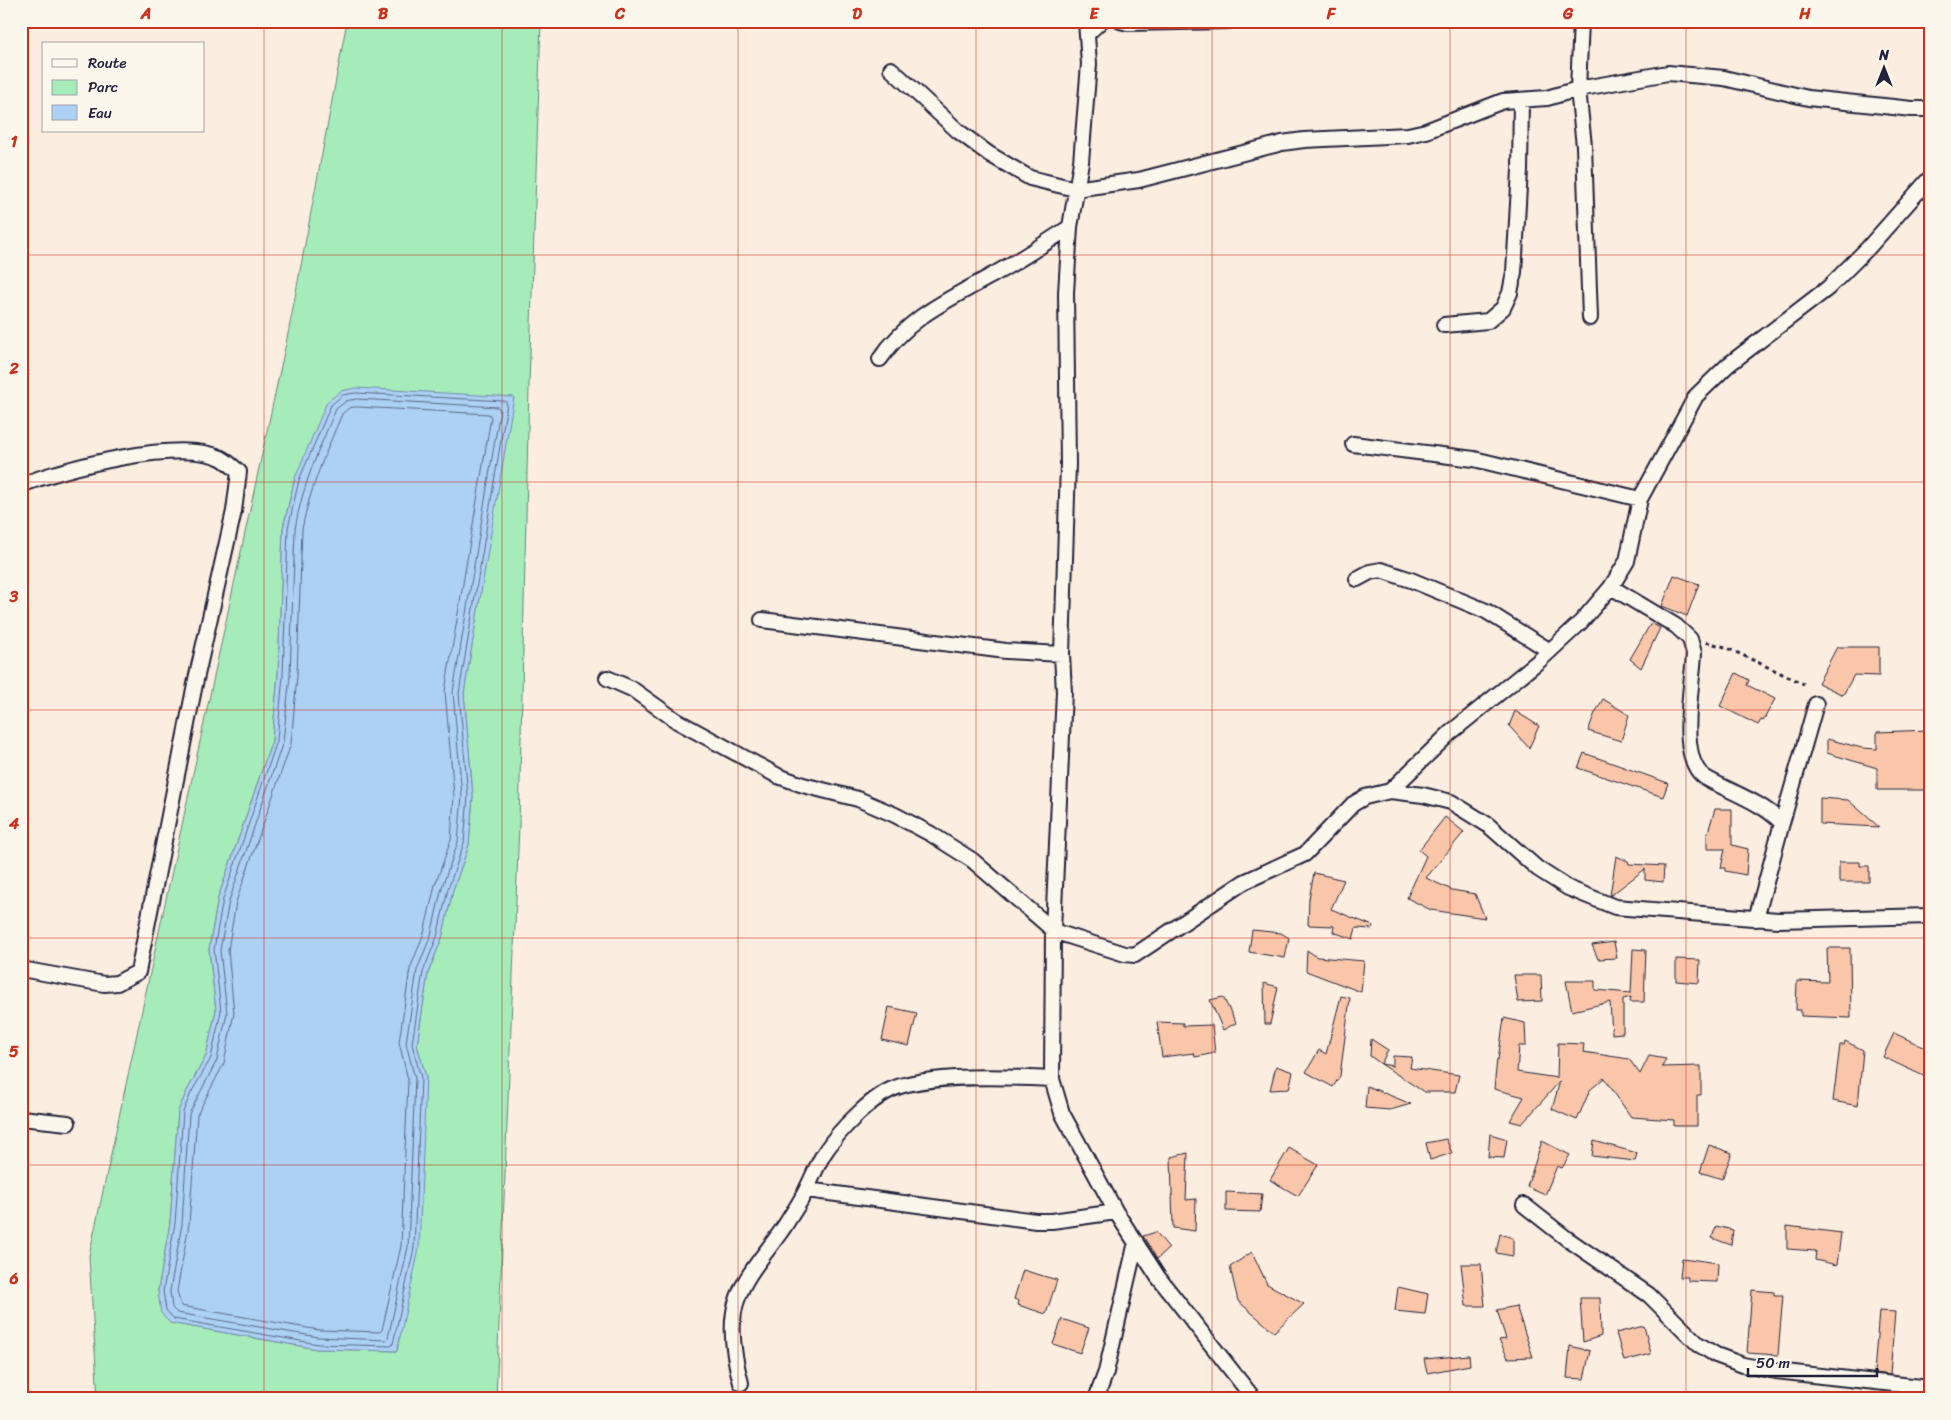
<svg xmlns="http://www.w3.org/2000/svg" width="1951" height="1420" font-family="Sriracha,sans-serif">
<rect width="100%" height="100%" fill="#fbeddf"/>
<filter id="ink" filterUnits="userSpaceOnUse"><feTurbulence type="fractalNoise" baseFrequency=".02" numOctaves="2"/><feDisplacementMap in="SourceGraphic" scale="10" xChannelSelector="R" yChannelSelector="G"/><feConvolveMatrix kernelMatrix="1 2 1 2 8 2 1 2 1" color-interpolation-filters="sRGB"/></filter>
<g filter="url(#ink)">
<path fill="#a5ecba" stroke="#64877a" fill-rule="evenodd" d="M347 21H541L529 385 519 825 496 1399H98L89 1256 289 329ZM513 397 464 693 473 796 469 845 453 890 442 938 428 973 417 1045 426 1077 397 1351 317 1349 171 1323 158 1291 170 1223 178 1111 187 1091 206 1056 216 1010 209 949 218 898 272 741 278 675 283 528 295 478Z"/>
<path fill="#add0f5" stroke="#758aab" d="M356 388 514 397 464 693 473 796 469 845 453 890 442 938 428 973 417 1045 426 1077 419 1249 397 1351 317 1349 170 1323 161 1313 158 1291 170 1223 178 1111 187 1091 206 1056 216 1010 209 949 218 898 272 741 278 675 283 528 295 478 327 402 341 391Z"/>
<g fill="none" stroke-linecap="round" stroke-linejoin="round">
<path stroke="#5a6885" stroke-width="1" d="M356 393 505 401 507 404 459 693 468 796 464 843 448 889 437 937 423 972 412 1044 421 1078 414 1248 393 1344 391 1346 318 1344 174 1319 166 1310 163 1291 175 1223 183 1112 191 1093 211 1058 221 1011 214 949 223 899 277 741 283 675 288 528 299 480 331 405 343 395Z
M357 399 498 407 500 410 453 692 462 796 458 842 442 887 431 935 417 970 406 1043 415 1079 408 1247 388 1338 386 1340 318 1337 177 1313 172 1308 170 1291 182 1224 189 1114 217 1060 227 1013 220 950 229 901 283 742 290 676 295 529C302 486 319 449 336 409L346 401Z
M357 407 489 414 491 417 445 691 454 796 451 840 435 885 424 933 410 969 399 1042 408 1080 401 1246 382 1330 380 1332 319 1330 181 1306 177 1291 189 1224 197 1115 224 1063 234 1013 228 950 236 902 291 744 297 676 302 529C310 488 326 452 342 414L349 408Z"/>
</g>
<path fill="#f9c6a9" stroke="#22223b" d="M1674 575 1699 584 1687 616 1662 606Z
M1651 623 1660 628 1641 668 1630 659Z
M1837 647H1879V676L1854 675 1843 695 1818 683Z
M1736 673 1749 680 1747 685 1775 699 1763 721 1761 720 1758 725 1720 706Z
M1603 699 1629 715 1621 741 1588 731 1595 713Z
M1515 711 1539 726 1529 748 1509 726Z
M1929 730 1930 790H1877V768L1827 753V739L1862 748 1877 749V732Z
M1584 753 1668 783 1663 797 1578 768Z
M1820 798 1848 800 1879 827 1820 824Z
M1715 809H1732V845L1748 849 1746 875 1725 871V868H1721L1725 849H1707V835Z
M1445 817 1464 832 1426 878 1452 890 1475 894 1485 918 1431 910 1407 898 1426 856 1419 850Z
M1616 856 1628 861 1629 864 1664 866 1663 882 1645 880V869L1610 896Z
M1839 862H1860V866H1869V882H1839Z
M1314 873 1344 880 1331 909 1373 926 1372 929 1356 928 1353 939 1333 932 1334 926 1308 925 1309 899Z
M1252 930 1281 933 1289 938 1285 958 1249 952Z
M1614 942 1617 958 1598 959 1592 945Z
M1827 948H1850L1851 1018 1801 1016V1010H1796L1797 981 1828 982Z
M1633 949 1646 950 1644 1002H1630L1631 997 1623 999V1033L1612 1034 1610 1002 1572 1011 1566 981H1595V990L1631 993Z
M1307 950 1317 957 1364 961 1361 992 1306 971Z
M1676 959 1700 960 1699 983 1676 981Z
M1514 975H1541L1542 1001 1518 1002Z
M1264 983 1278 987 1270 1024H1265Z
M1341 996 1350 998 1340 1076 1333 1087 1306 1072 1319 1050 1326 1054Z
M1223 997 1236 1023 1223 1030 1210 1000Z
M889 1007 917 1013 909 1046 882 1040Z
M1504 1018 1525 1023 1526 1046H1519L1517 1072 1557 1078 1558 1043 1584 1044 1583 1052 1629 1059 1640 1074 1649 1056 1666 1059 1662 1067 1701 1066V1095H1697V1126H1674V1120L1631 1117 1604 1078 1590 1090 1577 1120 1552 1109 1560 1081 1522 1124 1510 1121 1524 1097 1494 1089 1497 1059 1498 1060Z
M1157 1022 1183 1023V1026L1212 1025 1215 1053 1195 1057 1194 1053 1162 1057Z
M1894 1033 1930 1050V1079L1883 1057Z
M1371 1039 1388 1050 1381 1064 1370 1056Z
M1845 1041 1863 1050 1858 1106 1833 1101 1840 1045H1844Z
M1393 1056 1412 1057 1410 1068 1459 1075 1455 1092H1424L1381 1064 1393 1066Z
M1276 1066 1293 1072 1289 1089 1270 1090Z
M1367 1086 1411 1104 1390 1110 1365 1108Z
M1490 1134 1507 1139 1504 1158 1488 1157Z
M1446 1139 1452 1153 1430 1160 1426 1143Z
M1542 1141 1570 1155 1562 1168 1557 1166 1545 1195 1527 1187Z
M1594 1141 1637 1153 1635 1161 1592 1156Z
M1709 1145 1732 1153 1722 1179 1700 1172Z
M1289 1148 1318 1165 1298 1196 1270 1180Z
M1188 1153 1186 1200 1196 1199 1195 1231 1173 1228 1171 1157Z
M1226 1192 1262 1194 1260 1212 1226 1211Z
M1716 1226 1733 1230 1731 1245 1712 1238Z
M1787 1226 1841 1233 1837 1265 1815 1260 1816 1251 1787 1249Z
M1156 1232 1169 1248 1157 1259 1143 1236Z
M1500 1234 1513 1238V1256L1496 1253Z
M1252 1252 1267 1284 1304 1304 1274 1332 1238 1301 1230 1267Z
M1682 1258 1718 1263 1717 1282 1688 1281V1277H1680Z
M1461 1264H1481L1485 1306H1466Z
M1023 1270 1057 1280 1046 1314 1018 1305 1019 1301 1014 1299Z
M1398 1287 1428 1294 1425 1314 1395 1311Z
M1752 1290 1774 1292V1295H1783L1778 1355 1747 1353Z
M1580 1298H1600L1601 1336 1583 1342Z
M1516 1306 1533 1357 1508 1358 1499 1340 1506 1339 1497 1310Z
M1879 1311 1895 1312 1890 1375 1874 1373Z
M1062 1319 1089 1328 1080 1353 1053 1344Z
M1644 1326 1651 1354 1624 1361 1616 1333Z
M1570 1346 1590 1351 1584 1379 1567 1378Z
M1469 1355 1470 1365 1427 1373 1424 1359Z"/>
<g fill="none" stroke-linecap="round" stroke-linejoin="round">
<defs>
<path id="minor" d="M1086 21 1089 64 1081 162 1070 227 1066 293 1068 464 1062 654 1064 692 1053 930 1052 1079 1062 1113 1116 1212 1158 1277 1254 1399
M1120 21 1128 23 1229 21
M1581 21 1578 89 1584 146 1590 318
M1088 33 1101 21
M891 69 958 131 989 154 1030 178 1075 189 1139 180 1282 143 1304 140 1408 135 1426 131 1503 101 1547 98 1578 89 1668 73 1724 78 1808 98 1912 109H1930
M1444 325 1488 321 1503 308 1510 293 1514 272 1520 170 1521 101
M880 359C910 316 945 302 989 277 1017 262 1044 244 1070 227
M1353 444 1474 459 1640 499
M21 485C64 468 179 438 221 458 227 461 233 467 239 472L234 511 195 684 138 972 117 983 104 984 21 969
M1357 579 1370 572 1381 570 1411 580 1486 611 1550 651
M1611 587 1676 626 1690 639 1694 653C1693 684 1676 760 1706 778 1732 793 1760 801 1782 823L1756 919
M762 620 1006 651 1062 654
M607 678 632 689 677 721 778 776 803 785 858 799 895 815 931 834 972 860 1053 930
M1390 791 1450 733 1540 660 1581 622 1611 587 1627 561 1640 499 1696 396 1728 365 1828 288 1868 248 1930 178
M1782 823 1816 704
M1053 931 1125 954 1135 955 1244 882 1305 854 1353 804 1365 797 1390 791 1423 795 1451 802 1488 825 1538 869 1568 888 1615 907 1778 920 1930 916
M21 1118 68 1123
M807 1190 1036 1221H1052L1116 1212
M1524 1205 1566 1238 1649 1295 1698 1344 1716 1355 1743 1365 1776 1371 1930 1388
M741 1383C735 1361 730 1336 734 1312 740 1276 771 1250 789 1219 796 1208 803 1198 808 1186 814 1174 819 1160 827 1149 840 1130 869 1100 890 1090 925 1073 1012 1077 1052 1079
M1096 1399 1106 1372 1136 1242"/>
</defs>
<use href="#minor" stroke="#22223b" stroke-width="18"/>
<path stroke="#22223b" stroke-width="3" stroke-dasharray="4 4" stroke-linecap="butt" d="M1706 642 1725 647 1804 684"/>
<use href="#minor" stroke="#fbf7ec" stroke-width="14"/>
</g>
</g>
<path fill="none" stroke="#c8321e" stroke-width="1" stroke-opacity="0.55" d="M264 21V1399M502 21V1399M738 21V1399M976 21V1399M1212 21V1399M1450 21V1399M1686 21V1399M21 255H1930M21 482H1930M21 710H1930M21 938H1930M21 1165H1930"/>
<rect width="1951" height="1420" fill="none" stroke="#fbf7ec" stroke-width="55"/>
<rect x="42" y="42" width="162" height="90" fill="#fbf7ec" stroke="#a4a2a5"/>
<rect x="52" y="59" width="25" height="8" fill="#fbf7ec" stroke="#a4a2a5"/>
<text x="88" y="68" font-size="15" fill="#22223b">Route</text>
<rect x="52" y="80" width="25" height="15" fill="#a5ecba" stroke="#a4a2a5"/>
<text x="88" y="92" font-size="15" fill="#22223b">Parc</text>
<rect x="52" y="105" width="25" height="15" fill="#add0f5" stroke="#a4a2a5"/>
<text x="88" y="118" font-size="15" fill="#22223b">Eau</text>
<g transform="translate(1884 68)" stroke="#fbf7ec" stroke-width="4" paint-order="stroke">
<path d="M0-4L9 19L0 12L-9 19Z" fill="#22223b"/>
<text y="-8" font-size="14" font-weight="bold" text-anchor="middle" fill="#22223b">N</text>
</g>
<path d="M1748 1368v8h129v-8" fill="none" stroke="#22223b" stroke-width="2.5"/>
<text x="1756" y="1368" font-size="15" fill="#22223b" stroke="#fbf7ec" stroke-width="4" paint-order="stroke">50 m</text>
<rect x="28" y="28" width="1896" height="1364" fill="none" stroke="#c8321e" stroke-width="2"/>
<g font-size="16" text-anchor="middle" font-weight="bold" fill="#c8321e">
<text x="146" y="19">A</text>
<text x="383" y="19">B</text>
<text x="620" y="19">C</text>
<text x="857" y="19">D</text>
<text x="1094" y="19">E</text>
<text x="1331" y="19">F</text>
<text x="1568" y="19">G</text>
<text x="1805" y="19">H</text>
<text x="14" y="147">1</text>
<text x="14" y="374">2</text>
<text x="14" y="602">3</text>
<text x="14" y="829">4</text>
<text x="14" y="1057">5</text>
<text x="14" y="1284">6</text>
</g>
</svg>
